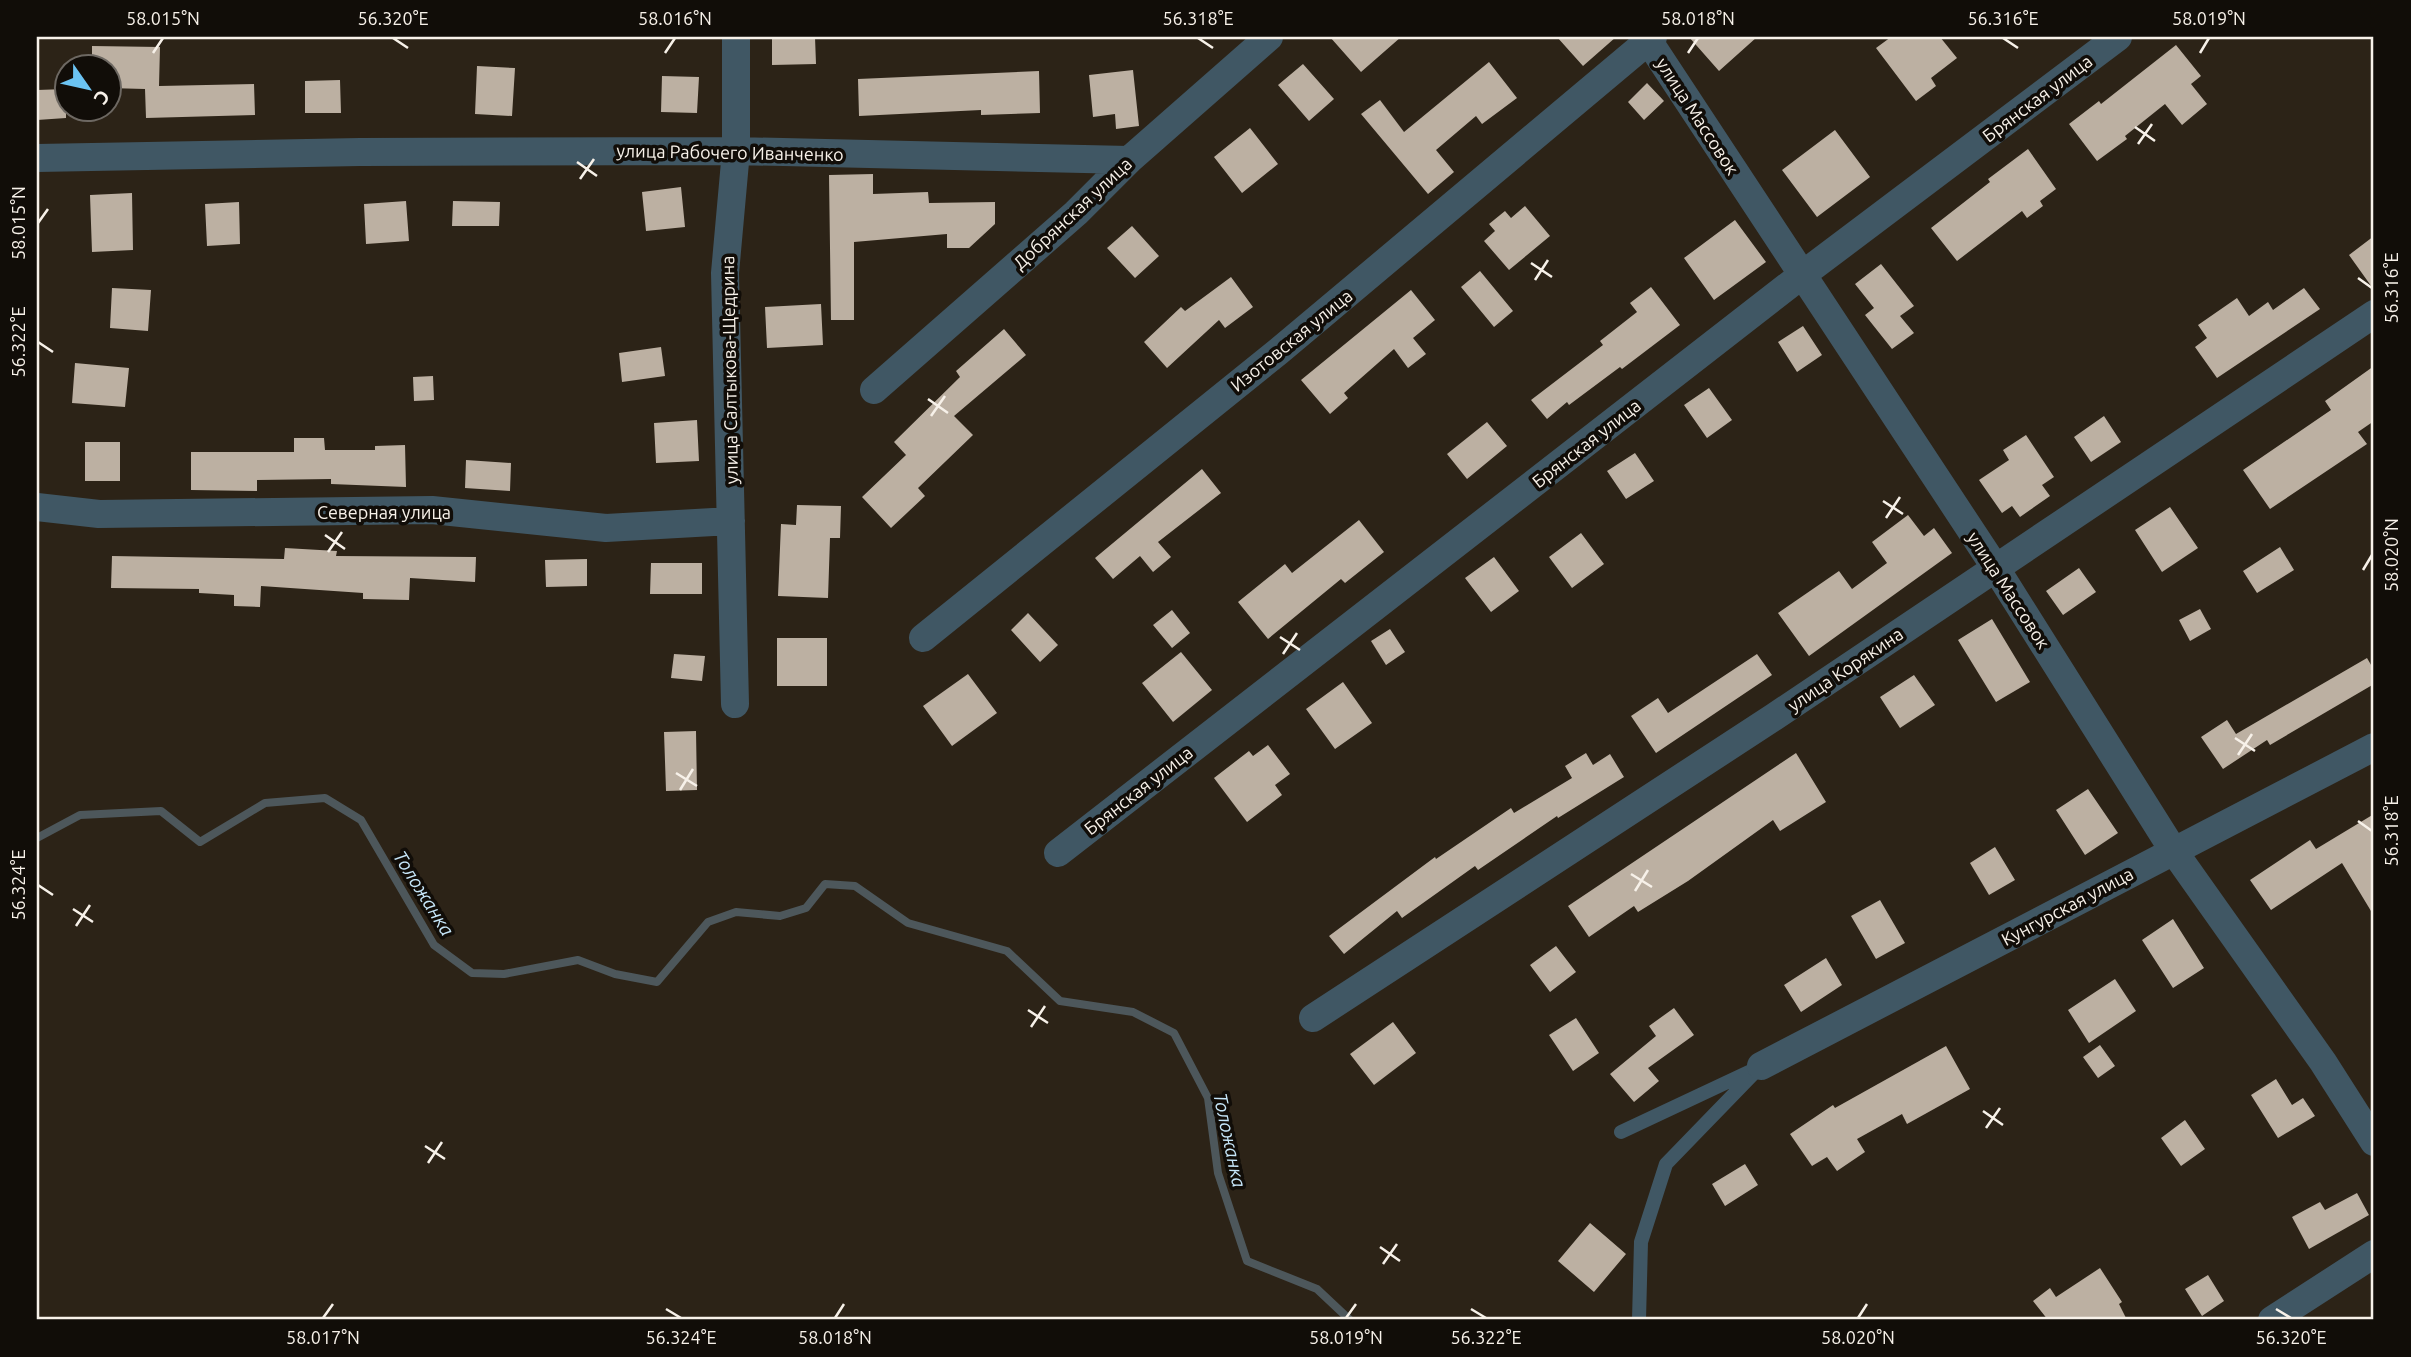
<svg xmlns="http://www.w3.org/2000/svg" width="2411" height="1357" font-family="Ubuntu,sans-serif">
<rect width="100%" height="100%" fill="#2c2317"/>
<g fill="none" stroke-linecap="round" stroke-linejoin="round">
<path stroke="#4d575b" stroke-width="8" d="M37 838 80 815 161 811 200 842 265 803 325 798 361 820 434 945 472 973 504 974 578 960 615 974 657 982 708 922 736 912 780 916 806 908 825 884 855 886 908 923 1007 951 1060 1001 1133 1012 1174 1033 1208 1098 1218 1173 1247 1261 1317 1289 1350 1320"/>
</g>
<path fill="#bcb0a2" d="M772 37H815L816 64 772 65Z
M1330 37H1401L1361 72Z
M1557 37H1616L1583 66Z
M1689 37H1757L1719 71Z
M1891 37H1940L1957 58 1931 78 1936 86 1916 101 1876 48Z
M2176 45 2201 76 2191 84 2207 104 2182 125 2165 104 2125 136 2127 139 2097 161 2069 124 2099 101 2101 104Z
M92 46 160 47 159 86 254 84 255 115 146 118 145 89 108 88V66H92Z
M1489 62 1517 98 1482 124 1476 116 1436 150 1454 172 1428 194 1361 114 1380 100 1404 132Z
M1303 64 1334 99 1309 121 1278 85Z
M477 66 515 68 512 116 475 114Z
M1133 70 1139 126 1116 129 1115 114 1093 117 1089 75Z
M1039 71 1040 113 981 115V110L859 116 858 79Z
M662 76 699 77 697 113 661 112Z
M340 80 341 113H305V81Z
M1647 83 1664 101 1644 120 1628 102Z
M66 89V118L37 120V90Z
M1250 128 1278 164 1242 193 1214 157Z
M1835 130 1870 177 1817 217 1782 170Z
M2028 149 2056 189 2040 201 2043 206 2027 218 2022 211 1957 261 1931 228 1990 182 1988 179Z
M873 174V194L928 192 929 203 995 202V224L969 248H947V234L854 242V320H831L829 175Z
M681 187 685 227 646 231 642 192Z
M132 193 133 250 92 252 90 195Z
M406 201 409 241 366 244 364 204Z
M453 201 500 202 499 226H452Z
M239 202 240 244 207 246 205 204Z
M1525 206 1550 236 1509 270 1484 241 1495 231 1489 224 1505 211 1511 218Z
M1735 220 1766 262 1714 300 1684 258Z
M1132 226 1159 256 1135 278 1107 248Z
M2374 236V290L2349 255Z
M1881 264 1914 306 1900 316 1914 333 1892 349 1865 315 1874 308 1855 284Z
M1480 271 1513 311 1494 327 1461 287Z
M1231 277 1253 307 1225 328 1219 320 1167 368 1144 342 1181 307 1185 311Z
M1651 287 1680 325 1622 369 1620 367 1569 405 1567 402 1547 419 1531 400 1603 345 1600 341 1637 312 1630 303Z
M112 288 151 290 148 331 110 328Z
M2304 288 2320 309 2217 378 2195 347 2207 338 2198 325 2237 298 2249 316 2268 302 2273 310Z
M1411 290 1435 320 1413 338 1426 354 1408 368 1394 349 1344 393 1348 398 1330 414 1301 380Z
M821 304 823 345 767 348 765 307Z
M1803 326 1822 355 1797 372 1778 342Z
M1004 329 1026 355 954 416 973 435 918 488 925 496 891 528 862 497 906 455 894 442 960 377 956 371Z
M661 347 665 376 622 382 619 353Z
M75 363 129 368 125 407 72 403Z
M2374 366V421L2358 432 2367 444 2270 509 2243 470 2331 410 2325 401Z
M433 376 434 400 414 401 413 377Z
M1709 388 1732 420 1707 438 1684 405Z
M2104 416 2121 442 2091 462 2074 437Z
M697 420 699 461 656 463 654 423Z
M1487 422 1507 446 1467 479 1447 454Z
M2026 435 2054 477 2042 485 2050 496 2020 517 2012 506 2002 513 1979 480 2009 460 2003 450Z
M294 438H324L325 450H375V446L405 445 406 487 331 484V479L257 480V491L191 490V452H294Z
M85 442H120V481H85Z
M1635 453 1654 481 1626 499 1607 471Z
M466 460 511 463 510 491 465 488Z
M1202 469 1221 493 1158 542 1171 557 1153 572 1140 556 1113 579 1095 558Z
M797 505 841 506 840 538H830L828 598 778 596 781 524 796 525Z
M2170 507 2198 548 2162 572 2135 530Z
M1908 515 1924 536 1934 528 1952 553 1809 656 1778 613 1839 571 1852 589 1887 563 1872 542Z
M1359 520 1384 552 1345 583 1341 579 1268 639 1238 602 1285 564 1292 573Z
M1581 533 1604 564 1572 588 1549 557Z
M2280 547 2294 570 2257 593 2243 571Z
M285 548 337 551 336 556 476 557 475 582 410 578 409 600 363 599V593L261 586 260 607 234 606V595L199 593V589L111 588 112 556 284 559Z
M1494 557 1519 591 1491 612 1465 578Z
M587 559V586L546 587 545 560Z
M651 563H702V594H650Z
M2079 568 2096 592 2063 615 2046 591Z
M2200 609 2211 629 2190 641 2179 620Z
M1172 610 1190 633 1172 648 1153 625Z
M1028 613 1058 645 1040 662 1011 630Z
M1992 619 2030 682 1996 702 1958 640Z
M1390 629 1405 652 1386 665 1371 641Z
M777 638H827V686H777Z
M1181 652 1212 690 1173 722 1142 683Z
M674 654 705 656 702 681 671 678Z
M1757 654 1772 675 1656 753 1631 716 1658 698 1668 713Z
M2367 658 2374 670V684L2270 745 2267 740 2223 769 2201 737 2227 720 2236 734Z
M968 674 997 713 952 746 923 706Z
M1914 675 1935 705 1900 728 1880 697Z
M1343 682 1372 723 1335 749 1306 709Z
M696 731 697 790 666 791 664 732Z
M1268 745 1290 774 1275 785 1282 795 1247 822 1214 778 1249 751 1253 756Z
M1586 753 1593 765 1610 754 1624 777 1558 818 1557 816 1478 870 1475 866 1402 918 1397 911 1344 954 1329 936 1435 857 1436 859 1511 808 1514 813 1572 778 1565 766Z
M1796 753 1826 802 1780 831 1773 820 1688 881 1638 912 1634 906 1589 937 1568 906Z
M2088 789 2118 833 2085 855 2056 810Z
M2374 814V916L2342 863 2271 910 2250 880 2310 840 2316 849Z
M1995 847 2015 880 1989 895 1970 863Z
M1880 900 1905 943 1876 959 1851 916Z
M2173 919 2204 968 2173 988 2142 940Z
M1556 946 1576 972 1550 992 1530 965Z
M1826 958 1842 985 1801 1012 1784 985Z
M2115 979 2136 1011 2089 1043 2068 1010Z
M1674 1008 1694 1035 1648 1068 1659 1081 1634 1102 1610 1074 1656 1036 1649 1026Z
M1576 1018 1599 1053 1573 1071 1549 1035Z
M1393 1022 1416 1053 1374 1085 1350 1054Z
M2100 1045 2115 1066 2098 1078 2083 1057Z
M1946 1046 1970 1089 1907 1124 1902 1114 1857 1139 1865 1152 1837 1171 1827 1157 1812 1166 1790 1134 1833 1105 1835 1108Z
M2276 1079 2292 1105 2303 1098 2315 1116 2278 1138 2251 1095Z
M2185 1120 2205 1149 2181 1166 2161 1138Z
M1745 1164 1758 1185 1725 1206 1712 1184Z
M2357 1193 2369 1215 2309 1249 2292 1217 2320 1202 2325 1210Z
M1590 1223 1626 1254 1594 1292 1558 1261Z
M2100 1268 2122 1302 2119 1304 2127 1320H2048L2033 1301 2050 1288 2056 1297Z
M2208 1275 2224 1301 2202 1316 2185 1289Z"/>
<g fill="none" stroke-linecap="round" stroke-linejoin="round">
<path stroke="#405764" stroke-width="14" d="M1621 1132 1753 1070
M1639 1320 1641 1242 1666 1164 1761 1066"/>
<path stroke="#405764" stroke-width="28" d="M1646 37 1995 567 2173 850 2323 1062 2374 1142
M37 158 360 152 736 151 1129 160
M874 390 1076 213 1129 160 1269 37
M37 507 99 514 432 510 606 528 731 521
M923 638 1279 351 1653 37
M735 704 725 273 736 151V37
M1058 853 1802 275 2118 37
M1313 1018 1774 717 2374 314
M1761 1066 2374 747
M2272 1320 2374 1254"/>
</g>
<path fill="none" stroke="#f7f1e9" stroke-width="2.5" d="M393 38 408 48M1198 38 1213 48M2003 38 2018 48M153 53 163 38M665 53 675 38M1688 53 1698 38M2200 53 2209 38M2135 127 2155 141M2138 144 2152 124M577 162 597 176M580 179 594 159M38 223 48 209M1531 263 1552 277M2358 278 2372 288M1535 280 1548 260M38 342 53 352M928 399 948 413M931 416 945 396M1883 501 1903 514M1886 518 1900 497M325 535 345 549M328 552 342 532M2363 570 2372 555M1280 637 1300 650M1283 654 1297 633M2235 738 2255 751M2238 755 2252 734M676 773 697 786M680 790 693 769M2358 821 2372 831M1631 874 1652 887M38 885 53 895M1635 891 1648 870M73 909 93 922M76 926 90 905M1028 1010 1048 1023M1031 1027 1045 1006M1983 1111 2003 1125M1986 1128 2000 1108M425 1146 445 1159M428 1163 442 1142M1380 1247 1400 1261M1383 1264 1397 1244M666 1309 681 1318M1471 1309 1486 1318M2276 1309 2291 1318M323 1318 333 1304M835 1318 844 1304M1346 1318 1356 1304M1858 1318 1867 1304"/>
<g text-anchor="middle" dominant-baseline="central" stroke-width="7" stroke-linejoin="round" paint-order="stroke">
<g font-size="18" fill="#f7f1e9" stroke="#110d08">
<text transform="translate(2037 98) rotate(-37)">Брянская улица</text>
<text transform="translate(1698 116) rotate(57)">улица Массовок</text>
<text transform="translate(730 152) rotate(1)">улица Рабочего Иванченко</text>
<text transform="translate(1072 213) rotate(-43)">Добрянская улица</text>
<text transform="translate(1291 340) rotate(-39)">Изотовская улица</text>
<text transform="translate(729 370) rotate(-91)">улица Салтыкова-Щедрина</text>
<text transform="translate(1586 443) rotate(-38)">Брянская улица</text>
<text x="384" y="512">Северная улица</text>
<text transform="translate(2009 590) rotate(57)">улица Массовок</text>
<text transform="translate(1845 669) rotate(-34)">улица Корякина</text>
<text transform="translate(1138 790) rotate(-38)">Брянская улица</text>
<text transform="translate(2067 906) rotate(-28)">Кунгурская улица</text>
</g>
<g font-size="19" font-style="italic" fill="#c7e7fa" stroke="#110d08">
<text transform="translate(424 893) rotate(58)">Толожанка</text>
<text transform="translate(1230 1140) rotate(78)">Толожанка</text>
</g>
</g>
<rect width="2411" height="1357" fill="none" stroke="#110d08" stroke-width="77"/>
<g transform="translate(88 88) rotate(124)"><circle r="33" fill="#110d08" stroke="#6d6862" stroke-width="2"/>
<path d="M0-5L12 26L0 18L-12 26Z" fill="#6bc3f2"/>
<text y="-10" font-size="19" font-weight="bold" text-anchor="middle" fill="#f7f1e9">С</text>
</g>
<rect x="38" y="38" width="2334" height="1280" fill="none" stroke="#f7f1e9" stroke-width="2.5"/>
<g font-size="18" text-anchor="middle" fill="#f7f1e9">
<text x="163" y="25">58.015°N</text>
<text x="393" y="25">56.320°E</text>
<text x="675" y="25">58.016°N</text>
<text x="1198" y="25">56.318°E</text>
<text x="1698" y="25">58.018°N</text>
<text x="2003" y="25">56.316°E</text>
<text x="2209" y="25">58.019°N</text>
<text transform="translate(19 223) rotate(-90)" y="6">58.015°N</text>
<text transform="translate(2392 288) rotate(-90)" y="6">56.316°E</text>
<text transform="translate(19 342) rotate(-90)" y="6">56.322°E</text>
<text transform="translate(2392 555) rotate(-90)" y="6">58.020°N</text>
<text transform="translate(2392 831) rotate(-90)" y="6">56.318°E</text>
<text transform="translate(19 885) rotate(-90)" y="6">56.324°E</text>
<text x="323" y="1344">58.017°N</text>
<text x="681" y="1344">56.324°E</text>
<text x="835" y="1344">58.018°N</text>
<text x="1346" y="1344">58.019°N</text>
<text x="1486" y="1344">56.322°E</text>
<text x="1858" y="1344">58.020°N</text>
<text x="2291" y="1344">56.320°E</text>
</g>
</svg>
